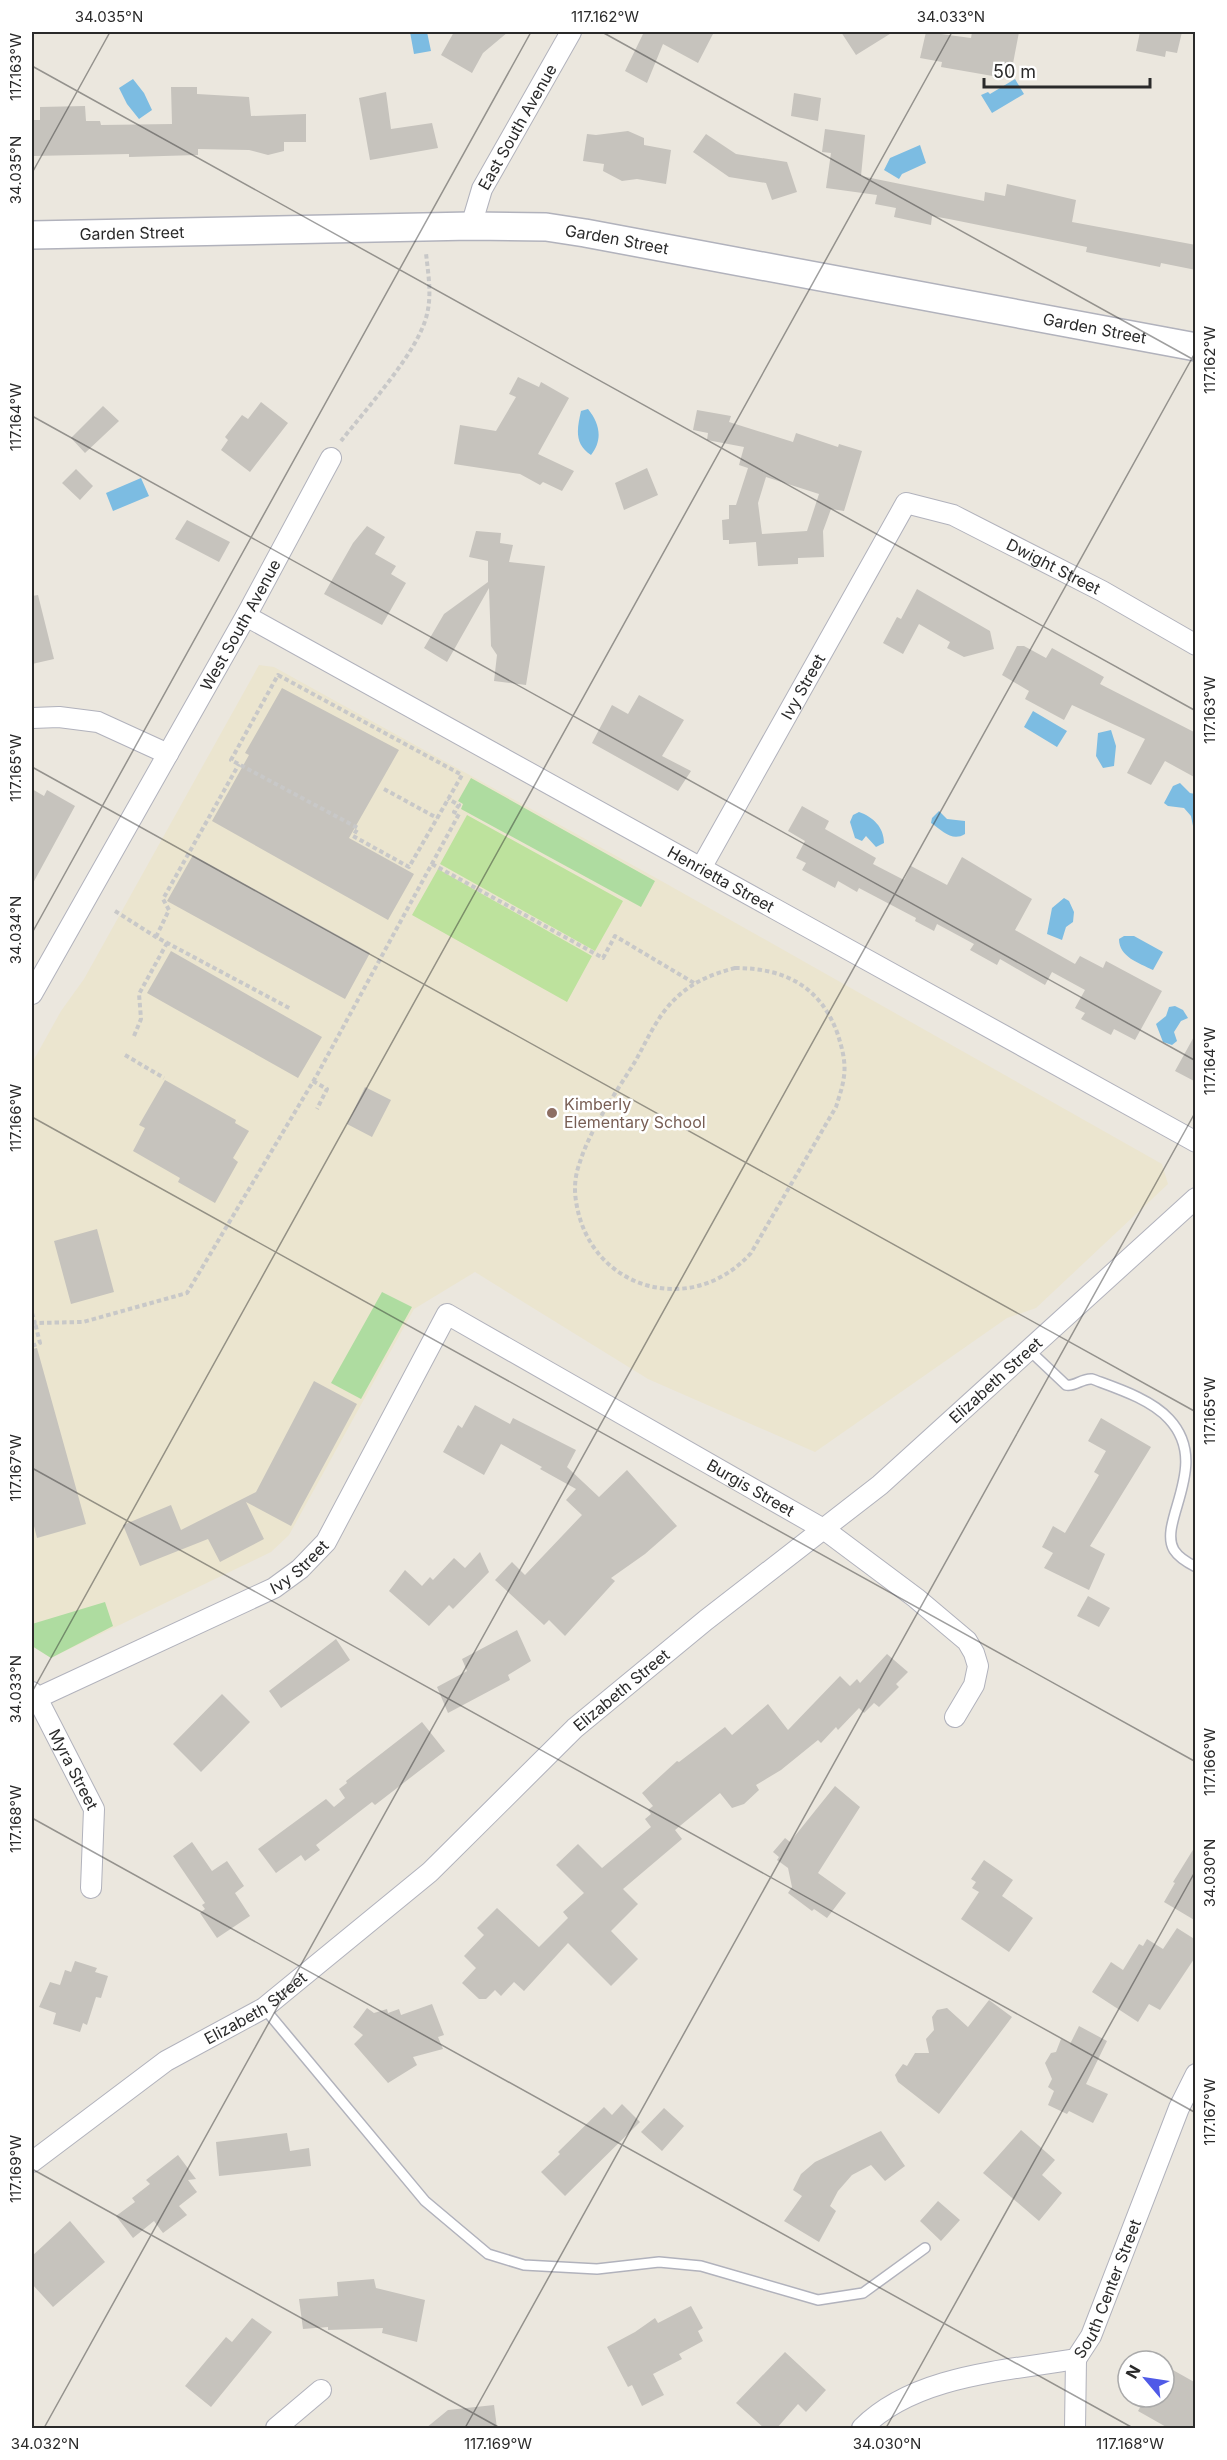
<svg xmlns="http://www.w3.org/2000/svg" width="1227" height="2460" font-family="Inter,sans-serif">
<rect width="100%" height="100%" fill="#ebe7de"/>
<path fill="#ebe5cf" d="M259 665 274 667 665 883 1162 1164 1168 1184 1036 1308 1007 1318 815 1452 648 1379 475 1272 414 1309 289 1535 271 1552 51 1658 32 1646V1063L61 1011 84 979Z"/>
<path fill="#aedca0" d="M471 778 655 881 641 907 461 809 463 804 458 801Z
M382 1292 412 1307 361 1399 331 1383Z
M105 1602 113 1626 51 1658 32 1646V1624Z"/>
<path fill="#bde29d" d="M467 815 623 901 595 951 440 864Z
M438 869 592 956 567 1002 412 915Z"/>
<path fill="#7cbce2" d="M410 32H427L431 51 414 54Z
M133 79 144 93 152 110 139 119 127 104 119 88Z
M1015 79 1024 94 992 113 981 95 988 92 990 94Z
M920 145 926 163 902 174 899 179 884 170 890 158Z
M588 409C600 424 603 440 591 455 574 444 577 429 581 411Z
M141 478 149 496 113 511 106 493Z
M1033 711 1067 731 1057 747 1024 727Z
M1111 730 1116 746 1114 766 1103 768 1096 756 1098 733Z
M1180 783 1190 793 1195 794V824L1193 826 1191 816 1184 808 1168 806 1164 803 1173 786Z
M939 811 947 819 965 821V834C952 842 943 831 931 823L932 818Z
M859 812C873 817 884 827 884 843L876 847 866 836 862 841 855 838 850 822 853 815Z
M1064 898 1069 901 1074 912 1073 922 1066 927 1062 940 1047 934 1052 908Z
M1124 936H1134L1163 952 1153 970C1139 963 1119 957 1119 939Z
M1175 1006 1183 1010 1188 1018 1181 1021 1174 1032 1177 1041 1172 1045 1163 1042 1156 1024 1166 1016 1169 1007Z"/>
<path fill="#c6c3bd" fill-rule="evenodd" d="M454 32H508L483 53 472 73 441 55Z
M638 32H714L698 63 663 44 647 83 625 71 643 34Z
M841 32H893L856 55Z
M926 32 971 38 972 32H1019L1010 79 941 67 942 62 920 58Z
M1140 32H1182L1177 53 1166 51 1165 57 1136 51Z
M171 87H197V94L249 97 251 116 306 114V142H284V151L268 155 249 150 198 149V155L129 157V154L32 156V120H40V107L85 106 86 121H100L101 125 172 124Z
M386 92 391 129 432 123 438 148 370 160 359 98Z
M794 93 821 98 818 121 791 116Z
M825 129 865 135 861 176 984 201 985 192 1005 196 1007 184 1076 200 1072 222 1196 245V270L1161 263 1160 267 1086 252 1087 247 949 219 932 216 931 225 894 217 896 208 875 204 877 195 826 188 831 153 822 152Z
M628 131 644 138V145L671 150 666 184 637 179 622 181 603 171 604 164 583 161 587 134 596 135Z
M706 134 736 154 787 162 797 192 772 200 766 183 729 177 693 152Z
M518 377 539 387 541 382 569 398 538 454 574 471 562 491 543 482 540 485 520 474 454 464 460 425 496 431 516 397 509 394Z
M261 402 288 423 250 472 221 450 228 440 225 437 242 415 248 419Z
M103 406 119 421 85 453 71 438Z
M697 410 731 416 729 422 793 442 796 433 838 447 839 444 862 451 844 511 831 509 823 531 824 557 798 558V564L758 566 756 542 729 544V540H723L722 520 729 519V505H736L748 468 739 465 744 447 707 440 708 433 693 430ZM766 477 819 494 807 531 762 534 758 503Z
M647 468 658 495 624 510 615 483Z
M76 469 93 486 80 500 62 483Z
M187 520 230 542 219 562 175 539Z
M367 526 385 537 375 554 396 566 391 574 406 583 382 625 324 594 353 543Z
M476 531 501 533 500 543 513 545 509 562 545 566 526 685 494 681 497 655 491 646 489 588 447 662 424 648 444 614 488 582V561L469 557Z
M917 589 990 631 994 649 964 657 947 648 950 642 919 624 903 654 883 643 897 617 901 619Z
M38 595 54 659 32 664V596Z
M1017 646H1024L1046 658 1052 648 1104 677 1100 684 1196 733V778L1165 761 1151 785 1127 773 1145 739 1072 705 1064 720 1025 699 1029 691 1002 675Z
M282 688 399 750 349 838 414 874 388 920 212 821 249 755 245 753Z
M639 695 684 720 662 756 691 771 678 791 592 743 612 705 628 714Z
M32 789 44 796 47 790 75 806 32 885Z
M802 806 829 821 825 829 876 858 873 864 904 880 911 866 947 885 962 857 1032 899 1015 930 1075 964 1080 956 1103 968 1106 961 1162 991 1135 1040 1114 1029 1111 1035 1081 1019 1085 1013 1075 1008 1085 990 1052 972 1045 985 1000 959 997 965 970 950 974 944 937 924 934 931 915 921 916 918 859 888 857 892 838 881 835 888 802 870 806 863 796 858 805 841 788 831Z
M193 855 370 953 345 999 167 901Z
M171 951 322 1037 298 1078 147 993Z
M1196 1033V1082L1175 1071Z
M165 1080 236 1120 235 1123 249 1131 233 1158 238 1162 215 1203 178 1182 180 1178 133 1151 145 1128 139 1125Z
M365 1087 391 1100 372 1137 347 1124Z
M97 1229 114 1292 71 1304 54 1241Z
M37 1348 86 1524 37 1538 32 1518V1349Z
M314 1381 357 1404 291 1526 246 1502 264 1539 220 1562 208 1539 140 1566 123 1525 171 1505 181 1530 256 1492Z
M475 1405 510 1424 513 1418 576 1450 567 1467 599 1497 627 1470 677 1526 645 1554 611 1578 615 1581 565 1636 549 1620 544 1625 495 1580 512 1562 525 1575 582 1515 566 1500 576 1489 540 1469 542 1467 501 1444 484 1475 443 1452 458 1425 462 1428Z
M1101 1418 1151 1447 1090 1546 1105 1554 1089 1590 1044 1568 1053 1553 1042 1547 1053 1526 1065 1533 1099 1475 1094 1472 1106 1451 1088 1441Z
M480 1552 489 1572 453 1609 449 1605 429 1626 389 1591 405 1570 422 1586 430 1577 433 1580 454 1558 465 1568Z
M1088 1596 1110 1608 1099 1627 1077 1616Z
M517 1630 531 1661 508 1675 510 1680 448 1713 437 1687 467 1671 462 1659Z
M336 1639 350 1660 281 1708 269 1691Z
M887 1654 908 1672 896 1684 899 1687 879 1707 874 1703 864 1713 859 1708 838 1730 836 1727 821 1743 818 1740 781 1770 756 1785 759 1790 744 1804 732 1808 720 1793 675 1830 682 1839 623 1889 638 1904 611 1931 638 1959 611 1986 568 1943 524 1991 514 1982 501 1996 495 1990 486 1999H479L462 1983 476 1968 464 1956 484 1935 477 1928 497 1908 539 1947 568 1918 563 1912 584 1893 556 1865 578 1844 602 1868 651 1827 645 1819 651 1814 648 1810 653 1806 642 1793 677 1761 679 1762 725 1727 732 1735 768 1704 788 1730 840 1676 850 1686 857 1679 860 1683Z
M222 1694 250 1722 201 1772 173 1744Z
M422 1722 445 1751 375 1805 372 1802 316 1845 320 1850 305 1861 301 1855 276 1873 258 1849 326 1799 334 1807 345 1798 339 1789 347 1783 346 1781Z
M835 1786 860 1807 818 1873 846 1893 827 1918 814 1909 812 1911 788 1893 792 1887 788 1868 777 1860 779 1857 773 1852 785 1838 790 1842Z
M192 1842 212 1871 227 1861 244 1886 235 1893 250 1916 217 1938 200 1913 205 1909 202 1905 205 1903 173 1856Z
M1196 1845V1921L1164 1902 1175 1883 1173 1882Z
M984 1860 1013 1880 1002 1896 1033 1918 1009 1952 961 1919 979 1892 972 1888 976 1882 971 1879Z
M1177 1928 1196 1940V1956L1160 2010 1149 2004 1138 2022 1092 1992 1111 1962 1123 1970 1139 1944 1143 1946 1147 1939 1163 1949Z
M75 1961 97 1968 95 1972 108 1976 101 1998 96 1997 87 2025 83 2023 80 2032 53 2024 56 2013 39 2007 50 1982 60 1985 65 1970 71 1972Z
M989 2000 1012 2017 939 2114 898 2082 895 2075 903 2064 907 2066 915 2053H929L926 2039 934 2030 932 2017 937 2010 947 2008 968 2027Z
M432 2004 444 2035 438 2037 443 2049 413 2057 417 2065 388 2083 354 2044 363 2035 353 2027 367 2008 374 2013 387 2009 388 2013 399 2009 401 2015Z
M1079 2026 1107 2041 1086 2084 1108 2094 1093 2123 1069 2111 1067 2114 1048 2105 1054 2091 1048 2087 1052 2079 1045 2063 1051 2053 1056 2052 1061 2039 1070 2044Z
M622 2104 640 2122 565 2196 541 2172 560 2154 558 2152 604 2107 612 2115Z
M664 2108 684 2126 662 2151 641 2132Z
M1021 2130 1055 2160 1042 2175 1062 2193 1039 2221 983 2173Z
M881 2131 905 2166 885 2181 871 2165 852 2175 838 2191 830 2206 836 2211 819 2242 784 2221 802 2196 793 2190 801 2174 815 2162Z
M287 2133 290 2151 309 2148 311 2166 219 2176 216 2142Z
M178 2155 196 2179 188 2180 197 2192 179 2206 187 2215 163 2233 154 2221 133 2238 116 2216 135 2202 132 2198 150 2184 146 2180Z
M938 2201 960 2220 941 2241 920 2221Z
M70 2221 105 2262 53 2307 32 2284V2256Z
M374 2279 376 2288 425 2300 417 2342 382 2333 383 2328 328 2330V2327L303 2329 299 2299 338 2296 337 2282Z
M691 2306 703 2328 698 2331 703 2341 679 2354 682 2359 653 2374 664 2395 642 2406 632 2385 628 2387 607 2347 635 2332 655 2318 658 2323Z
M252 2318 272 2332 211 2407 185 2386 226 2337 232 2342Z
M785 2352 826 2390 806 2412 798 2404 777 2428H764L736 2403Z
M1164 2365 1196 2383V2428H1168L1138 2411 1146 2397H1164Z
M494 2405 497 2428H426L448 2410Z"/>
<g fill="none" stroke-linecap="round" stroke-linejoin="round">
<defs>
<path id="lane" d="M1029 1350 1066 1385C1075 1387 1082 1378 1092 1379 1116 1388 1151 1399 1169 1419 1212 1465 1157 1522 1174 1550 1179 1558 1188 1563 1196 1567
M264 2008 425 2201 488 2254 524 2265 597 2269 659 2262 701 2266 818 2300 863 2293 925 2248"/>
<g id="street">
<path id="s1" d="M471 226 482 189 571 32"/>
<path id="s2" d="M246 616 1196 1142"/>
<path d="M32 718 59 717 98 722 168 754"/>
<path id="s3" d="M701 868 906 503 953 515 1102 591 1196 645"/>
<path id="s4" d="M32 994 246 616 331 458"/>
<path id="s5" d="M32 1692 37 1698 94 1809 91 1888"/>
<path id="s6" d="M37 1698 274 1588 300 1569 326 1542 447 1314 825 1530 916 1598 967 1641 974 1653 978 1666 974 1685 955 1717"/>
<path id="s7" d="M32 2162 166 2061 264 2008 430 1872 575 1728 706 1620 880 1485 1196 1198"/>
<path d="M276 2428 321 2390"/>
<path id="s8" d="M862 2428C915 2375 1005 2371 1076 2359L1091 2336 1179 2108 1196 2074"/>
<path d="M1075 2428 1076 2359"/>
</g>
<g id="secondary">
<path id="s9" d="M32 235 471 226 546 227 585 233 1196 347"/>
</g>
</defs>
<use href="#lane" stroke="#b1b2bc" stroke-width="12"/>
<use href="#street" stroke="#b1b2bc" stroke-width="22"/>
<use href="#secondary" stroke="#b1b2bc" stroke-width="30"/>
<path stroke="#c8c8c8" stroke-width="4" stroke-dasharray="4.5 3" stroke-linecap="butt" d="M341 441C366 409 419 351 427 314 432 294 428 273 426 253
M278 675 462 775 409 867 353 836 358 828 231 760Z
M384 789 437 818
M432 864 603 958 615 936 694 983
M115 911 156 937 291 1009
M156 937 169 910 163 899 239 764
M735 968C784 968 821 986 838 1035 842 1048 846 1062 844 1076 843 1086 839 1097 836 1107L751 1253C692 1319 589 1290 576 1201 574 1189 575 1176 579 1165 590 1128 616 1093 636 1060 647 1040 658 1015 675 999 692 982 712 974 735 968Z
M134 1036 141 1019 139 994 167 943
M125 1055 164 1078
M313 1081 327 1089 317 1109
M32 1313 35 1323 83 1322 187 1293 317 1075 459 814 454 812 459 805 448 799
M32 1346 40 1343 35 1323"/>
<use href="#lane" stroke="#fff" stroke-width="9"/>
<use href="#street" stroke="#fff" stroke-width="20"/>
<use href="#secondary" stroke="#fff" stroke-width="27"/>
</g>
<path fill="none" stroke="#2a2a2a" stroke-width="1.5" stroke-opacity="0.45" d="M602 32 1196 361M32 66 1196 711M32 173 110 32M32 416 1196 1061M32 767 1196 1412M32 933 531 32M32 1117 1196 1762M32 1468 1196 2113M32 1692 952 32M32 1818 1133 2428M32 2169 500 2428M44 2428 1196 351M465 2428 1196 1111M886 2428 1196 1870"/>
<circle fill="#8d6e63" stroke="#fff" stroke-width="2" cx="552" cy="1113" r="6"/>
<g text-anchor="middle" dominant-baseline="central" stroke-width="5" stroke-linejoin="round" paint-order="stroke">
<g font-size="16" fill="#2a2a2a" stroke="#fff">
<text stroke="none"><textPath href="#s1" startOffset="110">East South Avenue</textPath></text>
<text stroke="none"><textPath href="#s9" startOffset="100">Garden Street</textPath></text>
<text stroke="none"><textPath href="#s9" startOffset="586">Garden Street</textPath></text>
<text stroke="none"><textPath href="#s9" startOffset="1072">Garden Street</textPath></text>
<text stroke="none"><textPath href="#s3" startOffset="580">Dwight Street</textPath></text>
<text stroke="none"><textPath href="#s4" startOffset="424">West South Avenue</textPath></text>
<text stroke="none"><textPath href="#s3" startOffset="208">Ivy Street</textPath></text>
<text stroke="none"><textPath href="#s2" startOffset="543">Henrietta Street</textPath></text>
<text stroke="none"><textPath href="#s7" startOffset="1244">Elizabeth Street</textPath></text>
<text stroke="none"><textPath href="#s6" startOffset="939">Burgis Street</textPath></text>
<text stroke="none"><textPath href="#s6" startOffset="294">Ivy Street</textPath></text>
<text stroke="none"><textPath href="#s7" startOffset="758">Elizabeth Street</textPath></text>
<text stroke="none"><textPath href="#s5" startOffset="88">Myra Street</textPath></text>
<text stroke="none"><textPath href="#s7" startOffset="272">Elizabeth Street</textPath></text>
<text stroke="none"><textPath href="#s8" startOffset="306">South Center Street</textPath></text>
</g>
<g font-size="16" fill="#785e54" stroke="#fff" text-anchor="start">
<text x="564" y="1104">Kimberly<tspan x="564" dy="18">Elementary School</tspan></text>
</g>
</g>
<rect width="1227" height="2460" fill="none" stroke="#ffffff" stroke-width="66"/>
<g transform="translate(1146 2379) rotate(299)"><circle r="28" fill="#ffffff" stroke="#aaaaaa" stroke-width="1.5"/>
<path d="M0-4.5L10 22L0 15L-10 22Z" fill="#4f5ae7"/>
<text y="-9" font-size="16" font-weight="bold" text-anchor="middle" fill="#2a2a2a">N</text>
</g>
<path d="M984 78v9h166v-9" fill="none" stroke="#2a2a2a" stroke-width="3"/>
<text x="993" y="78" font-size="18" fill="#2a2a2a" stroke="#ffffff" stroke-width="4.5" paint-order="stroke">50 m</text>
<rect x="33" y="33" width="1161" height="2394" fill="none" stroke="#2a2a2a" stroke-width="2"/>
<g font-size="15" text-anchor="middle" fill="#2a2a2a">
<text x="109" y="22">34.035°N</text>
<text x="605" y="22">117.162°W</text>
<text x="951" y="22">34.033°N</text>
<text transform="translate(16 67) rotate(-90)" y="5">117.163°W</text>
<text transform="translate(16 170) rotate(-90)" y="5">34.035°N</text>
<text transform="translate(1210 360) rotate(-90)" y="5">117.162°W</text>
<text transform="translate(16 417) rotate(-90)" y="5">117.164°W</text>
<text transform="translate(1210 710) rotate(-90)" y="5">117.163°W</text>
<text transform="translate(16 768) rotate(-90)" y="5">117.165°W</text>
<text transform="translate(16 930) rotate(-90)" y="5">34.034°N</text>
<text transform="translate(1210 1061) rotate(-90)" y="5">117.164°W</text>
<text transform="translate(16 1118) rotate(-90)" y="5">117.166°W</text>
<text transform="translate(1210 1411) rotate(-90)" y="5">117.165°W</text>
<text transform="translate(16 1468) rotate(-90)" y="5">117.167°W</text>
<text transform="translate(16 1689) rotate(-90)" y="5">34.033°N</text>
<text transform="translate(1210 1762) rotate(-90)" y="5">117.166°W</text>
<text transform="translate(16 1819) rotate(-90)" y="5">117.168°W</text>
<text transform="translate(1210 1873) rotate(-90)" y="5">34.030°N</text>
<text transform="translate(1210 2112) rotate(-90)" y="5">117.167°W</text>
<text transform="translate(16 2169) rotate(-90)" y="5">117.169°W</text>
<text x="45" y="2449">34.032°N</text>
<text x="498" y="2449">117.169°W</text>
<text x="887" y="2449">34.030°N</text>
<text x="1130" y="2449">117.168°W</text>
</g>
</svg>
